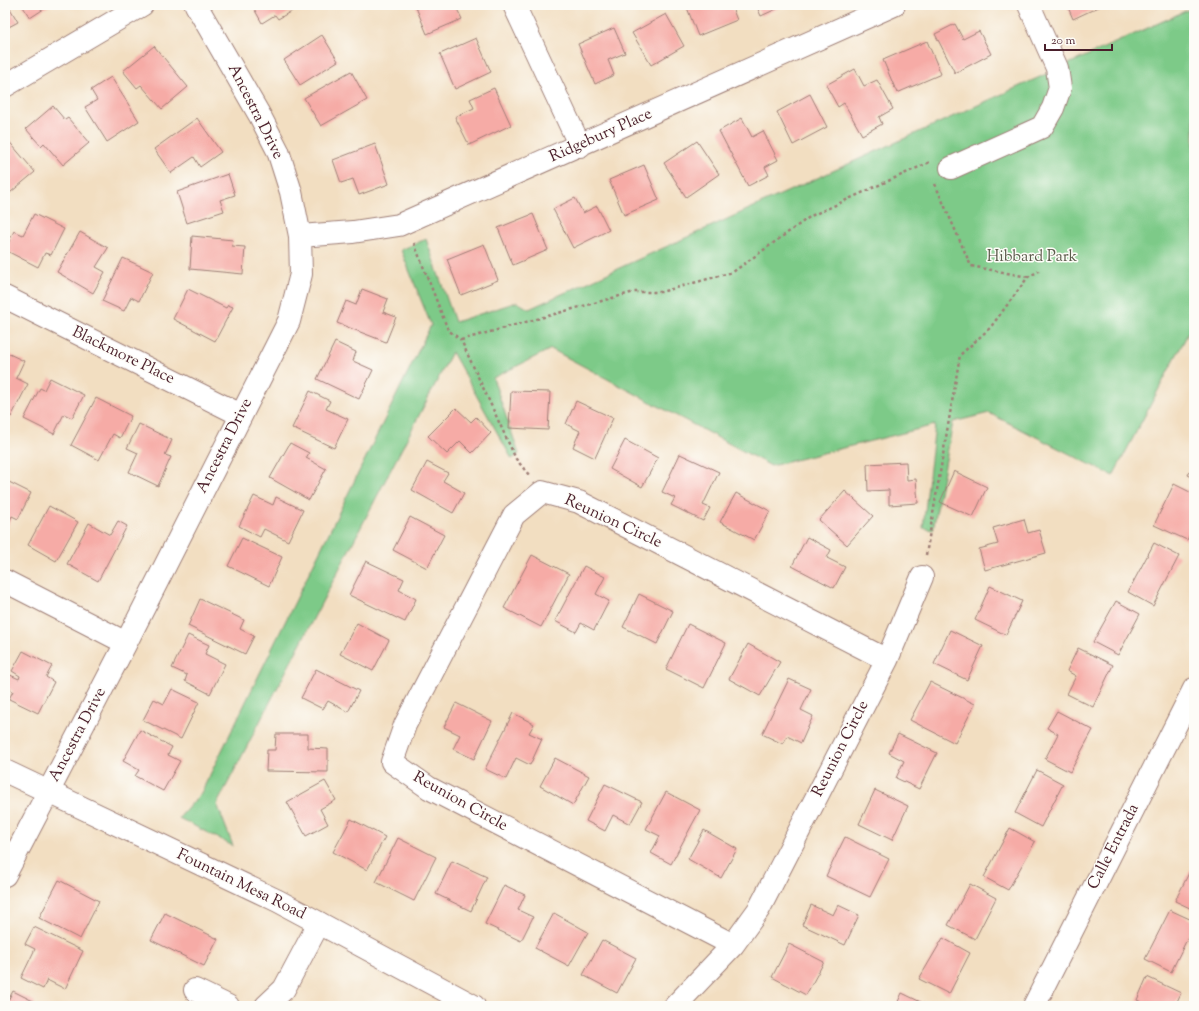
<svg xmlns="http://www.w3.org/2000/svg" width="1199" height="1011" font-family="'Sorts Mill Goudy',serif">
<rect width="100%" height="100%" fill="#fdfcf7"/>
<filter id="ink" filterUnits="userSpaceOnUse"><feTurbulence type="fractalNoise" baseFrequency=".025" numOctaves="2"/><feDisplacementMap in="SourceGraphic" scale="8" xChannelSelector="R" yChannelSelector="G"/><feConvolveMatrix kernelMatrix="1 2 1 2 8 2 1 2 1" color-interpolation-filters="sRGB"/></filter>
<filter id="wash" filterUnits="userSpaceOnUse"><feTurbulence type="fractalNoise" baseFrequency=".012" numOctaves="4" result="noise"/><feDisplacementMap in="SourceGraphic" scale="16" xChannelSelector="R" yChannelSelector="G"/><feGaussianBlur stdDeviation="0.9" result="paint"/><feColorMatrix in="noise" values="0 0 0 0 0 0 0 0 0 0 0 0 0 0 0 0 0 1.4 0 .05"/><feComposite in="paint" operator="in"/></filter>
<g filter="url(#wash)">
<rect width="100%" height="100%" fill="#f2dec1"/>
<path fill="#7dca88" stroke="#64745a" d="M1194 7V322L1113 476 989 413 953 422 933 530 923 528 935 425 771 466 551 349 493 378 519 454 512 459 452 352 217 804 233 846 179 818 201 793 431 325 401 250 426 239 455 322 517 302 529 309Z"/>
<g id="blocks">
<path fill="#f6aba6" d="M5 5H8L18 22 5 29Z
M22 5H50L30 18Z
M252 5H302L278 19 275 15 262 23Z
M415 5H455L462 19 427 34Z
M686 5H731L737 20 698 36Z
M756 5H785L761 16Z
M1067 5H1103L1073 19Z
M666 14 684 46 651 65 632 33Z
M955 24 963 39 979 31 991 54 955 73 935 34Z
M614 28 625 53 608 60 614 75 595 84 578 44Z
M322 35 338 61 300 85 284 60Z
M476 38 491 72 455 89 440 54Z
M927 41 941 74 897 93 883 60Z
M154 46 188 87 162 109 141 85 137 88 123 71Z
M855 69 864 86 877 80 893 109 879 117 882 124 862 135 844 103 838 107 826 85Z
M351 71 367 100 321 126 304 98Z
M111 77 139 121 107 142 85 107 97 100 91 90Z
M494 88 511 125 469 145 455 117 474 108 470 99Z
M810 94 827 127 793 145 777 112Z
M53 106 65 120 68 118 89 143 63 165 44 143 41 146 26 129Z
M197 118 221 152 200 167 194 157 171 173 154 149Z
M742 118 752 137 763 131 778 160 765 167 769 175 748 186 719 131Z
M7 139 35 172 5 197V140Z
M697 141 719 174 686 197 664 163Z
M375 144 389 184 359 195 353 179 341 183 333 160Z
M644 165 659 200 624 215 609 180Z
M228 174 235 195 220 200 224 211 187 223 177 192Z
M575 198 583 213 597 206 609 230 573 248 553 209Z
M34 214 64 229 51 255 45 253 38 267 5 250 14 231 23 235Z
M533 214 548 250 513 265 498 228Z
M80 232 108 248 96 267 105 272 93 293 57 272Z
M192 236 233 240 232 246 245 247 243 274 190 269Z
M484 244 498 280 461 295 447 259Z
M123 258 153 272 139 301 131 297 124 311 102 301Z
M188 289 226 308 228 305 233 307 215 341 173 319Z
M362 289 388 299 383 312 396 317 386 342 337 323 346 301 356 305Z
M335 342 356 352 353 361 373 370 359 399 317 379Z
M5 352 24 361 16 378 28 384 11 417 5 413Z
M50 378 84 395 72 418 64 414 54 434 24 419 40 388 44 390Z
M310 391 330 401 326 409 348 419 334 448 292 428Z
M511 391 550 392 548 430 509 428Z
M96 398 131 416 120 438 113 434 99 460 71 445Z
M576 401 613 418 595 458 573 447 580 431 566 424Z
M456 408 471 422 476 417 491 433 472 453 460 441 447 454 428 436Z
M139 424 172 440 165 455 171 457 158 486 129 472 138 453 127 448Z
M625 440 658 458 642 487 610 469Z
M290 443 309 453 306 458 326 469 309 500 270 478Z
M680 454 719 472 703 505 710 508 703 521 671 505 675 498 662 492Z
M427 462 448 473 443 481 464 493 453 513 412 490Z
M906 462 907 480 916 479 918 503 889 505V490L868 491 867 464Z
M1194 463V478L1188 475Z
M954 471 987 487 973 517 940 502Z
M5 480 31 493 18 519 12 516 5 531Z
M1174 484 1194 494V527L1187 540 1154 525Z
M845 491 873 516 847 545 819 520Z
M736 493 770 511 754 540 720 522Z
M254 496 273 505 276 497 303 510 288 541 264 529 260 537 239 526Z
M49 506 78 522 56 561 28 545Z
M410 517 444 535 427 568 393 550Z
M1024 519 1028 533 1039 530 1046 553 985 570 979 549 998 544 993 528Z
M118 521 127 526 98 581 67 564 89 523 110 535Z
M807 537 831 550 827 558 845 567 834 588 792 566Z
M242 538 282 557 269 586 228 566Z
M1154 543 1179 556 1153 606 1128 592Z
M532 555 569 574 541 627 504 608Z
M366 561 404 579 399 590 416 599 405 622 349 595Z
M584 566 605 577 596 594 609 601 594 630 581 623 576 632 555 621Z
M990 586 1022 601 1006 635 975 620Z
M639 594 673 611 657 644 623 627Z
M200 599 244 620 240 629 254 636 245 654 188 626Z
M1116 601 1140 614 1118 655 1093 642Z
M357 623 389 640 373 671 340 654Z
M688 624 726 643 704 688 666 669Z
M950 630 983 646 967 680 934 664Z
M188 635 209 645 205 654 225 664 210 694 185 681 187 675 172 668Z
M748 644 780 662 760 696 729 679Z
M1078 648 1113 665 1093 707 1067 694 1076 676 1067 671Z
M23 651 52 666 46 677 54 682 38 713 9 699 13 691 5 687V679L8 674 19 679 20 676 12 671Z
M316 669 359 691 348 712 328 701 323 709 301 698Z
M789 679 811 689 801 710 813 716 801 743 787 736 783 744 762 734Z
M930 682 975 704 955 743 910 720Z
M172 689 199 702 181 739 143 720 154 699 164 704Z
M456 703 492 721 474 759 453 749 460 735 444 727Z
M1057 711 1093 730 1070 772 1045 759 1058 734 1047 728Z
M513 713 534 724 529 733 542 739 530 765 516 758 506 779 485 769Z
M140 730 172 747 168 755 180 761 163 791 135 776 139 770 123 761Z
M276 734H308V748L328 749V772L266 771 267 750H275Z
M898 734 937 753 919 789 896 778 904 761 889 753Z
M555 758 589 776 573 805 540 786Z
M1037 770 1063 784 1041 827 1015 813Z
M325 781 336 800 320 809 328 824 306 836 287 802Z
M605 784 642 802 630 824 613 815 605 831 586 821Z
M875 790 908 806 892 840 859 824Z
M666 792 700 810 671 864 651 853 660 836 646 829Z
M351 819 385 837 367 870 333 852Z
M1010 828 1035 842 1008 890 984 877Z
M704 830 737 849 721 878 688 859Z
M845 837 889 859 870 897 826 876Z
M398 838 436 857 414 901 376 882Z
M452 861 487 877 471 911 436 894Z
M1194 863V910L1175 901Z
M59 880 99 901 80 939 39 918Z
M970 884 996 898 975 939 948 925Z
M504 885 525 895 518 910 533 917 521 941 485 924Z
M811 905 833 915 838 905 859 915 845 945 802 925Z
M1170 910 1194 921V925L1171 972 1145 959Z
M165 913 218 939 204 966 151 940Z
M554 913 588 932 569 966 535 948Z
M34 927 83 951 65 989 47 980 43 989 21 978 35 949 25 944Z
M943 938 970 953 949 994 919 979Z
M602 940 636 958 617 993 583 975Z
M789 944 824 962 806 995 772 977Z
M1147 977 1181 993 1175 1006H1150L1137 1000Z
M13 991 35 1002 33 1006H5Z
M902 993 929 1006H896Z"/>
</g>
</g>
<g filter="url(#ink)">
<use href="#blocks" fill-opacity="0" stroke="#9e7e76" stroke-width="1"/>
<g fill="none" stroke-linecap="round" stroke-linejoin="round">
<defs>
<path id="minor" d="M514 5 580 146
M5 86 142 5
M951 168 1042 127 1053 108 1060 88 1057 68 1029 5
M300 236 353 232 399 225 894 5
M5 297 241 415
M5 581 126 643
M5 875 126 643 289 321 301 274 300 236 291 192 278 151 260 116 196 5
M733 945 429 788 392 762 405 725 514 515 542 492 579 502 887 660
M195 990 228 1006
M266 1006 284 989 319 923
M675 1006 733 945 759 909 887 660 922 577
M1034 1006 1194 689"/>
<path id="major" d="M5 771 278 901 474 1006"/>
</defs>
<use href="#minor" stroke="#9e7e76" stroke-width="24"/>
<use href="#major" stroke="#9e7e76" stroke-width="24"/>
<path stroke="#9e7e76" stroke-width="2.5" stroke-dasharray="3 3" stroke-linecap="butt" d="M935 184 971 266 1028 277
M414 243 448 330 461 340 516 459 529 475
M461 340 634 292H661L733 272 811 216 930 162
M926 555 960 355 990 328 1028 277 1039 271"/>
<use href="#minor" stroke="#fff" stroke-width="22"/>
<use href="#major" stroke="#fff" stroke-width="22"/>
</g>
</g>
<g text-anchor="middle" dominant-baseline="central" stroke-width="3" stroke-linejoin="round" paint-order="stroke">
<g font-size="16" fill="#4a1f2b" stroke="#fdfcf7">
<text transform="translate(255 112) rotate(63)">Ancestra Drive</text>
<text transform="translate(601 136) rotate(-24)">Ridgebury Place</text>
<text transform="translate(123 356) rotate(26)">Blackmore Place</text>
<text transform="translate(225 446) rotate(-63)">Ancestra Drive</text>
<text transform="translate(613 522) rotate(25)">Reunion Circle</text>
<text transform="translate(78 735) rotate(-62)">Ancestra Drive</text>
<text transform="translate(841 749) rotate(-63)">Reunion Circle</text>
<text transform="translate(460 802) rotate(29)">Reunion Circle</text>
<text transform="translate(1114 847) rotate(-63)">Calle Entrada</text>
<text transform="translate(241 885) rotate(26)">Fountain Mesa Road</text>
</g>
<g font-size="16" fill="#5c5b4c" stroke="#fdfcf7">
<text x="1032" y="257">Hibbard Park</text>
</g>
</g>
<rect width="1199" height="1011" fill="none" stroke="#fdfcf7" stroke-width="20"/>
<path d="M1045 44v6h67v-6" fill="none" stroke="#4a1f2b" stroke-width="2"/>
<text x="1051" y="44" font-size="12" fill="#4a1f2b" stroke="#fdfcf7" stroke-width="3" paint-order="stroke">20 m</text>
</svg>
